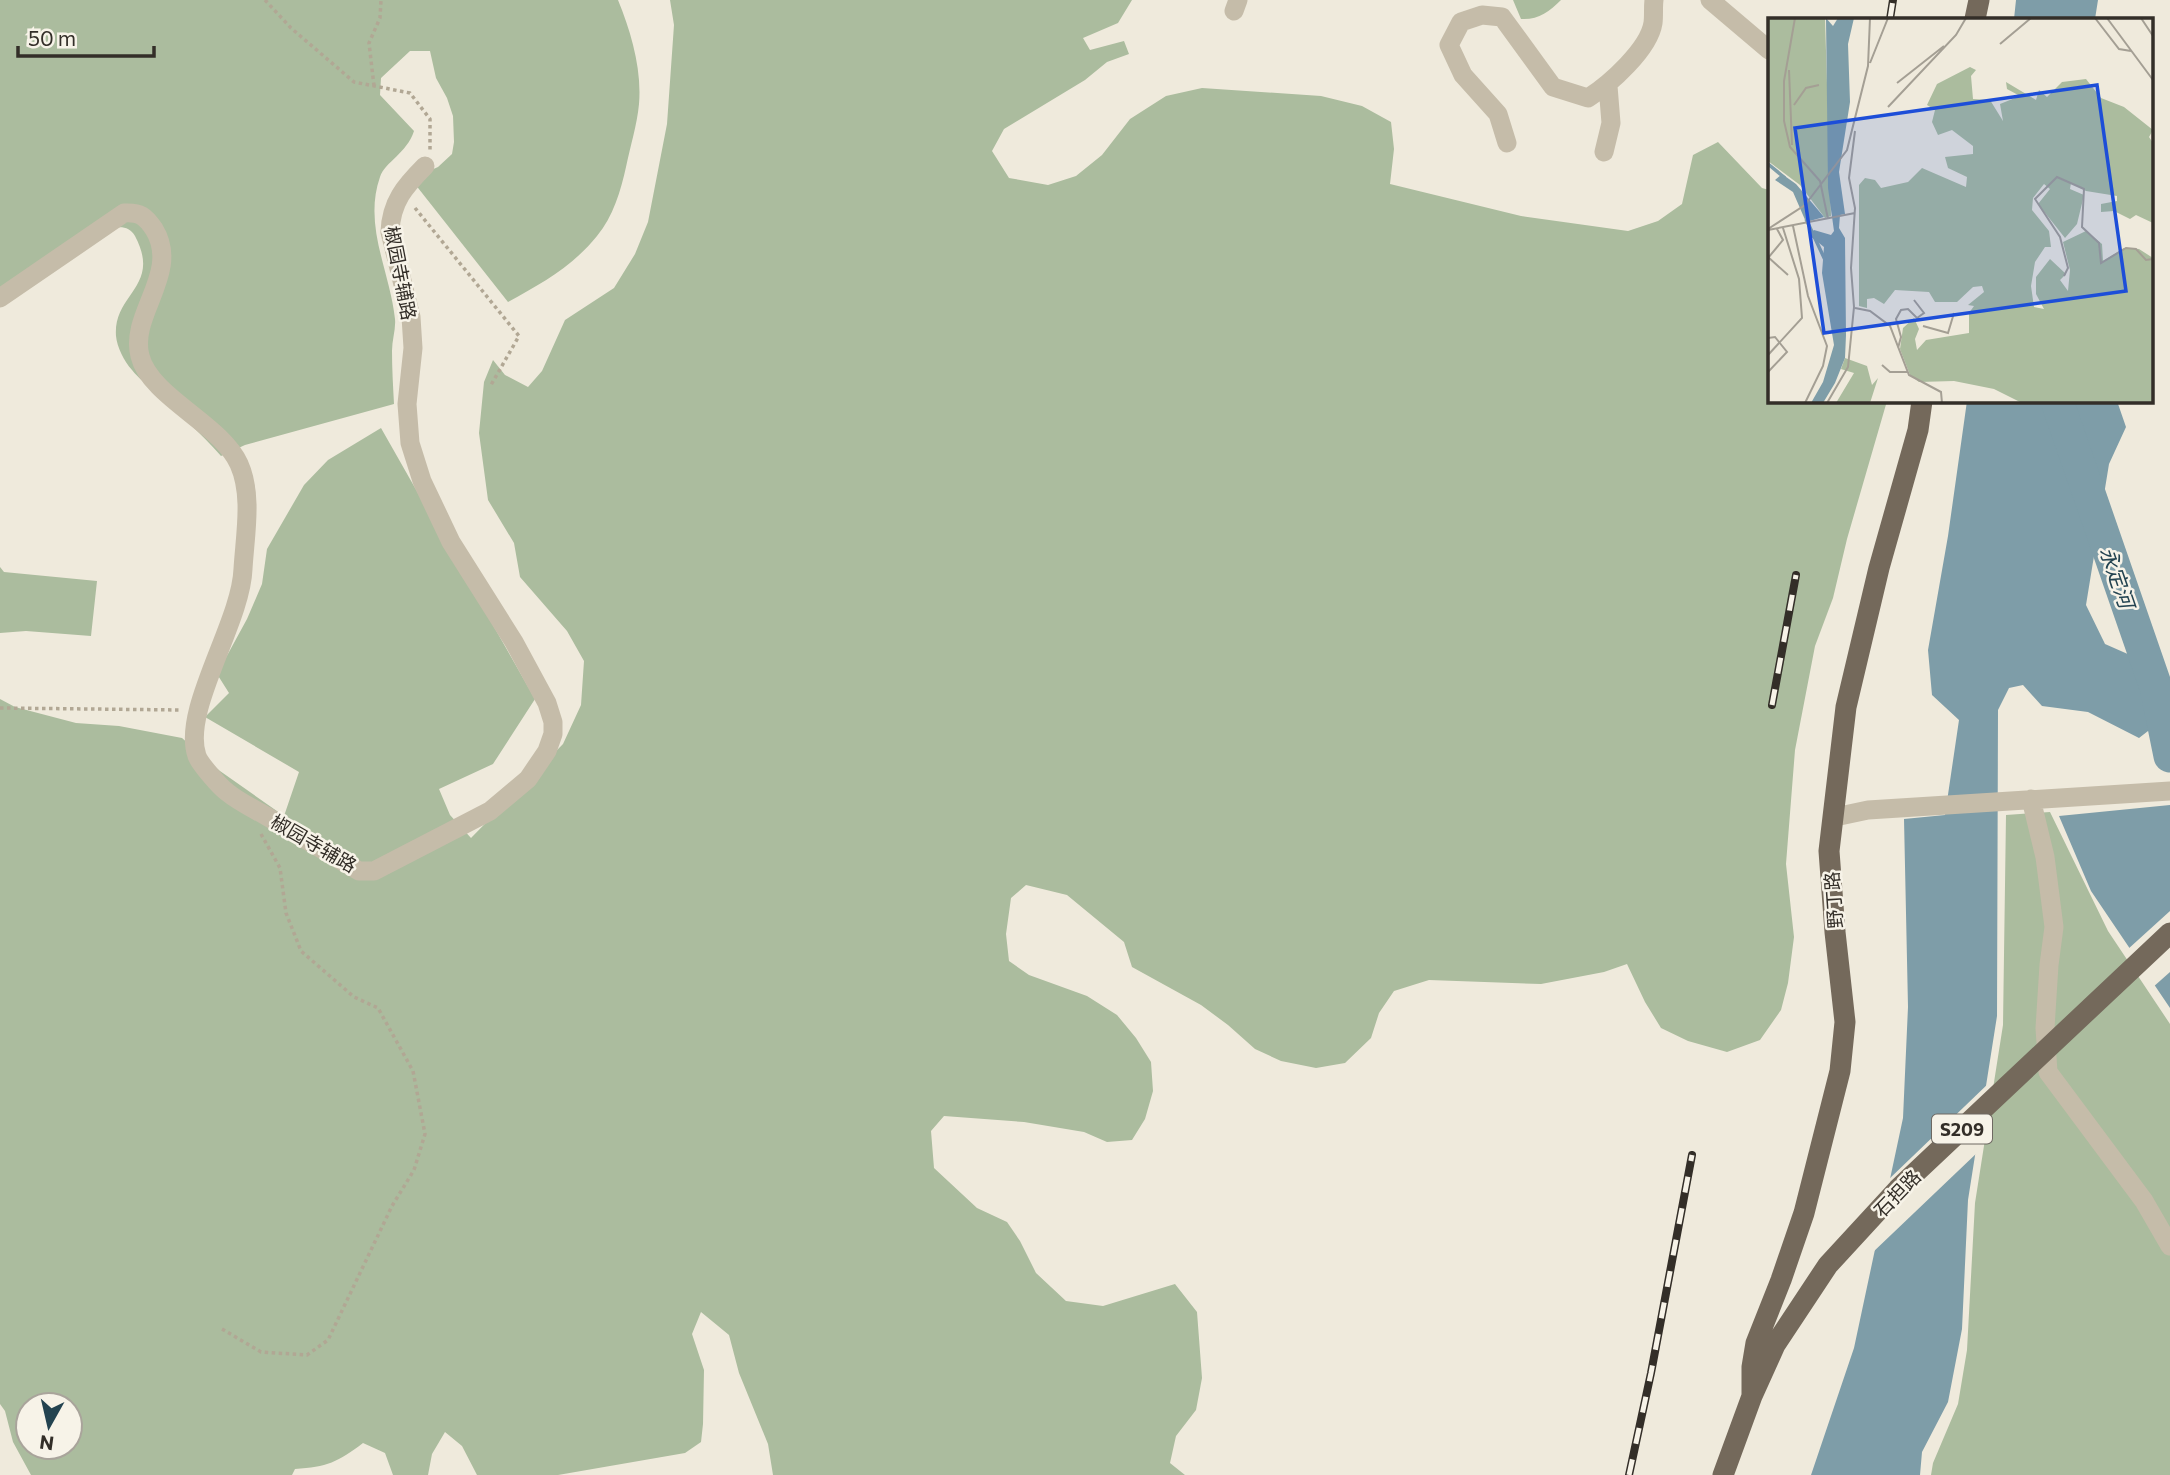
<svg xmlns="http://www.w3.org/2000/svg" width="2170" height="1475" font-family="Commissioner,'Noto Sans SC',sans-serif">
<rect width="100%" height="100%" fill="#efeadc"/>
<path fill="#abbc9e" fill-rule="evenodd" d="M0 0H618C631 32 642 69 639 104 637 125 630 147 626 167 621 190 613 217 597 236 573 266 541 284 508 302L411 179 438 167 452 154 454 142 453 116 447 98 436 78 430 51H410L381 78 380 95 414 131C407 153 385 162 380 177 363 226 390 271 395 319 396 329 392 340 392 351 392 368 393 386 394 404L245 445 221 456C201 433 178 413 155 392 148 385 138 378 132 370 124 361 117 347 116 336 113 293 162 287 135 236 130 227 122 226 112 228L0 296Z
M670 0H1132L1118 23 1083 38 1090 50 1124 41 1129 54 1107 62 1085 80 1004 129 992 151 1009 178 1048 185 1076 176 1102 155 1130 119 1166 96 1202 88 1321 96 1362 106 1391 122 1394 149 1390 184 1521 216 1628 231 1658 221 1682 204 1693 155 1718 142 1762 188 1769 190V401H1887L1847 539 1833 598 1815 646 1795 750 1786 864 1794 937 1788 983 1781 1010 1760 1040 1727 1052 1688 1041 1661 1028 1645 1002 1627 964 1604 972 1541 984 1429 980 1394 991 1379 1013 1371 1038 1345 1063 1316 1068 1281 1061 1255 1049 1228 1025 1201 1005 1132 967 1124 942 1067 895 1026 885 1011 898 1006 934 1009 961 1029 975 1087 996 1117 1015 1136 1038 1151 1062 1153 1091 1145 1119 1132 1140 1107 1142 1084 1132 1024 1122 944 1116 931 1131 934 1168 977 1208 1007 1222 1020 1241 1036 1273 1066 1301 1103 1306 1175 1284 1197 1312 1202 1378 1196 1410 1176 1436 1170 1463 1185 1475H773L768 1444 739 1373 729 1335 701 1312 692 1334 704 1370 703 1424 701 1442 685 1453 558 1475H477L462 1446 445 1432 432 1454 428 1475H393L385 1453 363 1443C338 1462 327 1467 295 1469L292 1475H31L13 1442 5 1411 0 1404V699L15 707 76 723 119 726 182 738 220 771 284 816 299 772 205 717 229 693 217 674 247 619 262 584 267 549 304 485 328 460 381 428 535 699 493 764 439 789 450 815 471 838 563 744 581 705 584 661 567 631 520 577 514 543 488 500 479 433 484 382 493 360 505 375 528 387 542 371 565 320 614 288 635 254 648 222 667 124 674 25ZM28 1405H70V1447H28Z
M1513 0H1561C1549 12 1538 20 1521 19Z
M0 567 4 572 97 581 91 636 26 631 0 633Z
M2050 812 2108 931 2170 1024V1475H1931L1933 1463 1958 1404 1967 1350 1975 1203 2003 1025 2006 815Z"/>
<path fill="#7e9da8" d="M2016 0H2098L2095 19H2014Z
M1967 401H2117L2126 427 2109 464 2086 605 2105 644 2164 670 2170 684V714L2139 738 2088 712 2042 706 2023 685 2009 688 1998 710 1997 1016 1968 1200 1962 1329 1948 1402 1922 1452 1920 1475H1811L1854 1348 1903 1118 1908 1007 1904 819 1945 815 1959 720 1932 695 1928 650 1948 536Z
M2170 805V1008L2091 891 2059 816Z"/>
<path fill="#efeadc" d="M2170 911V972L2152 988 2127 950Z
M1991 1081 1979 1151 1871 1254 1887 1181Z"/>
<g fill="none" stroke-linecap="round" stroke-linejoin="round">
<path stroke="#7e9da8" stroke-width="33" d="M2057 401 2156 687 2170 756"/>
<path stroke="#b1a794" stroke-width="3.5" stroke-dasharray="3.5 3.5" stroke-linecap="butt" d="M265 0 291 28 354 82 410 93 430 119V150
M374 86 369 43 380 18 381 0
M415 208 519 336 491 385
M0 708 181 710
M222 1329 261 1352 307 1355 328 1340 392 1206 414 1170 425 1134 413 1071 378 1008 354 997 301 951 286 913 280 868 261 834"/>
<path stroke="#c5bca9" stroke-width="19" d="M1710 0 1769 50
M1234 11 1238 0
M1507 143 1498 114 1463 75 1449 45 1461 22 1482 15 1502 17 1553 87 1588 98C1610 84 1649 49 1653 23 1654 15 1653 7 1654 0
M1604 152 1611 123 1608 86
M0 298 124 213C140 212 145 216 154 229 181 273 129 314 140 356 150 397 221 424 239 464 253 495 245 535 243 569 241 623 181 710 197 756 200 764 220 787 227 792 239 802 254 809 268 817 298 835 328 853 359 871H374L490 811 528 779 547 751 553 734V722L547 703 514 642 451 542 422 481 410 443 407 404 413 348 411 317 390 232C391 202 405 186 425 166
M2031 799 2045 857 2054 927 2049 965 2045 1028 2048 1072 2144 1201 2170 1246
M1835 817 1868 810 2170 791"/>
<path stroke="#74695b" stroke-width="21" d="M1975 19 1979 0
M1752 1396V1367L1756 1343 1781 1280 1804 1213 1840 1071 1845 1022 1835 932 1829 851 1846 707 1879 568 1918 430 1922 401
M1723 1475 1752 1396 1775 1345 1828 1265 1898 1189 2170 933"/>
<defs>
<path id="rail" d="M1890 19 1893 0
M1772 705 1796 575
M1629 1475 1651 1373 1692 1155"/>
</defs>
<use href="#rail" stroke="#332e28" stroke-width="8"/>
<use href="#rail" stroke="#f7f3e8" stroke-width="5" stroke-dasharray="16" stroke-linecap="butt"/>
</g>
<g text-anchor="middle" dominant-baseline="central" stroke-width="5" stroke-linejoin="round" paint-order="stroke">
<rect fill="#f7f3e8" stroke="#6e6962" stroke-width="2" x="1932" y="1114.5" width="60" height="29" rx="5"/>
<g font-size="18" font-weight="bold" fill="#332e28">
<text x="1962" y="1129">S209</text>
</g>
<g font-size="19" fill="#332e28" stroke="#f7f3e8">
<text transform="translate(401 273) rotate(79)">椒园寺辅路</text>
<text transform="translate(314 843) rotate(30)">椒园寺辅路</text>
<text transform="translate(1833 900) rotate(-94)">野丁路</text>
<text transform="translate(1897 1193) rotate(-46)">石担路</text>
</g>
<g font-size="21" font-style="italic" fill="#234350" stroke="#f7f3e8">
<text transform="translate(2118 577) rotate(71)">永定河</text>
</g>
</g>
<g transform="translate(1768 18)">
<rect width="385" height="385" fill="#efeadc"/>
<path d="M0 0H57L63 198 57 200 32 167 0 143ZM202 49 208 52 203 58 205 81 222 82 235 103 232 86 252 78 239 71 238 64 268 82 271 72 279 79 294 64 318 61 333 80 356 89 385 112 381 119 385 125V205L368 197 362 201 346 193 333 194V186L349 183V178L318 173 303 165 302 171 316 177 309 206 297 220 270 186 282 171 276 166 265 180 264 192 281 213 283 229H277L267 244 263 268 266 289 276 291 268 276V259L282 241 298 256 292 262 300 273 302 252 295 224 318 213 334 226 335 243 356 230 371 231 385 240V385H254L226 371 186 363 151 364 142 357 132 331 135 310 146 300 151 311 147 321 149 332 158 322 201 315V295L206 288 200 287 216 274 214 268 205 269 189 284H167L161 274 127 272 116 286 106 280 99 281V290L91 288V167L97 160 107 162 113 170 140 164 154 150 198 169 199 159 180 150 177 139 205 136V128L184 112 170 117 164 104 167 92 159 87 169 66ZM77 340 99 348 104 367 110 360 102 385H68L86 355 73 351Z" fill="#abbc9e"/>
<path d="M58 0 65 8 70 0H86L80 26 82 84 71 154 77 196 72 197 71 210 77 220 78 317 77 340 67 365 55 385H43L55 364 66 327 54 255 56 229 41 217 46 212 63 217 66 213 60 170ZM14 156 28 166 56 199 38 204 25 174 7 162Z" fill="#7e9da8"/>
<path fill="none" stroke="#7e9da8" stroke-width="3.5" d="M0 146 17 160M38 201 58 244"/>
<path fill="none" stroke="#a49f94" stroke-width="2" d="M27 0 16 63V103L22 129 52 163 60 201M327 0 351 31 363 33M339 0 385 62M373 0 385 18M232 26 263 0M102 45 120 0M21 52 24 127M129 65 176 28M26 87 38 70 51 67M120 89 188 17 198 0M25 208 40 278 59 328 55 348 37 385M0 211 37 187 79 132 100 48 102 0M0 212 87 195M0 239 20 257M0 240 15 222 9 211M296 258 300 250 292 219 267 181 289 159 316 171 314 209 331 225 333 245 358 230 368 231 378 242 385 241M87 290 102 293 122 308 141 357 173 374 174 385M155 308 180 315 186 295M0 320 7 319 19 334 0 354M130 330 133 319 128 301 133 292 140 291 149 300 156 295 146 282M0 337 34 300 31 261 15 210M114 347 122 354H139M59 385 80 349 86 289 83 250 87 190 81 160 87 113"/>
<path fill="#1d4ed8" fill-opacity="0.15" stroke="#1d4ed8" stroke-width="3.5" d="M329 67 358 273 56 315 27 110Z"/>
<rect width="385" height="385" fill="none" stroke="#332e28" stroke-width="3.5"/>
</g>
<g transform="translate(49 1426) rotate(188)"><circle r="33" fill="#f7f3e8" stroke="#a9a49b" stroke-width="2"/>
<path d="M0-5L12 26L0 18L-12 26Z" fill="#234350"/>
<text y="-10" font-size="19" font-weight="bold" text-anchor="middle" fill="#332e28">N</text>
</g>
<path d="M18 46v10h136v-10" fill="none" stroke="#332e28" stroke-width="3.5"/>
<text x="28" y="46" font-size="21" fill="#332e28" stroke="#f7f3e8" stroke-width="5" paint-order="stroke">50 m</text>
</svg>
